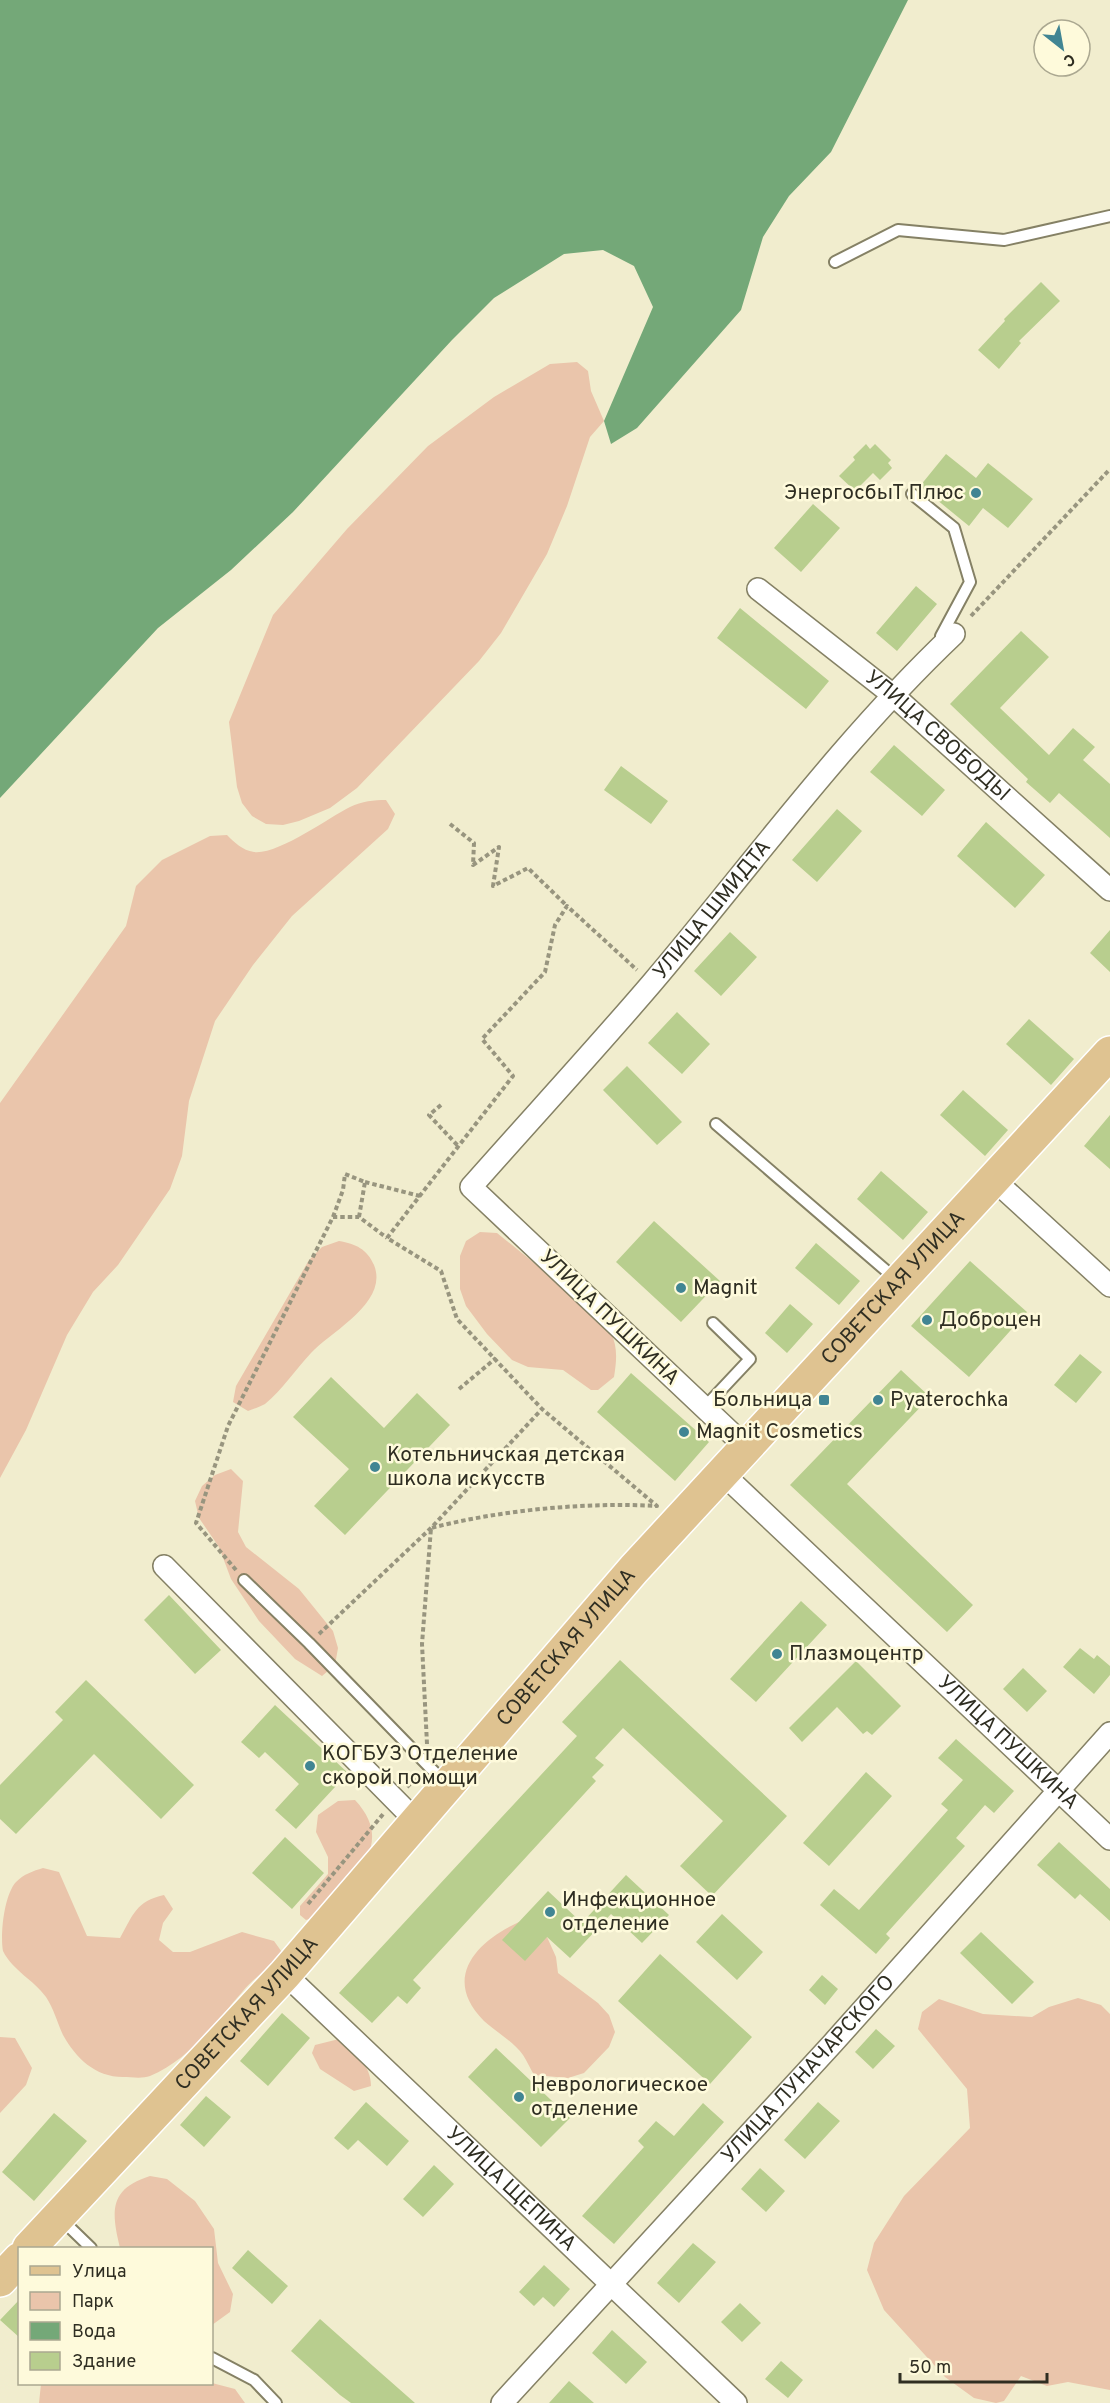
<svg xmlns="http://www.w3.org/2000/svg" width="1110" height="2403" font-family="Overpass,sans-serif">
<rect width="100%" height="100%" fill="#f1edce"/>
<path fill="#eac5ab" d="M577 362 588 371 591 391 604 421 590 437 567 506 547 554 501 633 479 661 357 788 330 808 299 821 283 825 266 824 252 816 242 803 237 787 229 722 273 615 347 529 428 446 494 397 550 364Z
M386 800 395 814 388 829 292 916 253 965 215 1021 189 1101 182 1156 170 1189 118 1265 93 1292 67 1335 26 1430 0 1478V1103L126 926 136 886 162 860 210 836 227 835C235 843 242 850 254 852 278 855 328 818 350 807 362 801 374 800 386 800Z
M480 1232 497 1233 595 1312C616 1334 619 1347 614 1377L598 1390H591L563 1370 528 1367 512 1360 487 1334 466 1306 460 1289V1256L466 1241Z
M339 1241C356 1244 367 1249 374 1265 389 1302 332 1331 311 1353 296 1369 282 1390 265 1404 260 1407 253 1409 248 1411L233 1402 236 1386 309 1260 322 1247Z
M231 1469 243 1481 238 1532 246 1547 299 1589 333 1631 338 1648 335 1665 322 1676 295 1659 259 1621 231 1579 219 1547 199 1518 195 1501 202 1486 215 1475Z
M355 1800C399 1847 348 1882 316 1917L306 1920 300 1915V1906L328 1874V1857L316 1832 318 1815 338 1801Z
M43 1868 59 1872 87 1936 120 1938C133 1915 136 1901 164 1895L173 1909 163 1923 159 1940 173 1952H190L242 1932 274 1941 284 1955C270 1966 254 1978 243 1991 216 2022 189 2060 150 2076 142 2079 131 2077 123 2077 95 2077 76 2058 63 2035 57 2022 54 2009 46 1997 34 1980 13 1971 3 1951 0 1935 4 1895 16 1882 24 1874 33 1871 43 1868Z
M519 1922 547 1937 556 1957 558 1973 598 2003 609 2015 615 2032 609 2047 584 2073 568 2078 534 2075C530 2068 527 2061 523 2055 513 2041 496 2032 484 2021 441 1978 477 1941 519 1922Z
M1078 1998 1101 2005 1110 2014V2390L1068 2382 1047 2386 1021 2376 1004 2401 996 2403 974 2398 945 2377 884 2310 867 2270 874 2243 904 2196 970 2128 967 2089 918 2029 922 2012 939 1999 983 2014 1032 2017 1049 2007Z
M0 2037 15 2038 32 2068 26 2085 0 2113Z
M339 2039C354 2053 371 2064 371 2086L354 2091 320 2069 312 2053 315 2045Z
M150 2176 167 2179 195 2201 214 2229 218 2263 233 2294 230 2312 212 2325V2248H120C111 2211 109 2189 150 2176Z
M212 2383 235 2389 245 2403H39L41 2384Z"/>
<path fill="#74a878" d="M0 0H908L831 152 789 196 763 237 741 310 637 428 611 444 604 421 653 307 634 266 603 250 564 254 494 298 452 340 293 512 231 570 158 628 0 798Z"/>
<path fill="#b8ce8e" d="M1041 282 1060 301 1019 341 1021 343 999 369 978 350 1005 321 1004 319Z
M866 444 870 449 875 444 891 460 888 463 892 468 880 480 873 473 855 491 839 476 855 460 853 457Z
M946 454 976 478 988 463 1033 499 1008 528 983 508 969 526 920 486Z
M813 504 840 528 801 572 774 548Z
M916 586 937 604 897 651 876 633Z
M740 608 829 681 806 709 717 638Z
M1021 631 1049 657 1000 708 1049 755 1073 728 1095 747 1083 760 1110 784V838L1059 793 1050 803 1026 782 1028 779 950 704Z
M894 745 945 790 922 816 870 772Z
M621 766 668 801 651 824 604 790Z
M837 809 862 831 817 882 792 860Z
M986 822 1045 875 1015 908 957 856Z
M1110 930V972L1090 953Z
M730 932 757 957 721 996 694 971Z
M677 1012 710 1044 682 1074 648 1043Z
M1029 1019 1074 1059 1051 1085 1006 1044Z
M627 1066 682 1122 657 1145 603 1090Z
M963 1090 1008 1130 985 1156 940 1115Z
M1110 1115V1169L1084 1146Z
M881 1171 928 1212 903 1240 857 1199Z
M654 1221 720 1281 681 1322 616 1262Z
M816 1243 860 1281 839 1305 795 1268Z
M970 1261 1027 1312 969 1377 911 1326Z
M790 1304 813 1324 787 1353 765 1333Z
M1080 1354 1102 1372 1076 1403 1054 1385Z
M901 1370 930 1397 847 1484 973 1605 947 1632 790 1485Z
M631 1373 709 1442 675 1481 597 1412Z
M331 1377 384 1428 417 1393 450 1425 345 1535 314 1506 349 1469 293 1417Z
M169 1595 221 1650 195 1674 144 1620Z
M801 1601 827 1625 756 1702 730 1679Z
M1080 1648 1094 1659 1097 1655 1110 1666V1675L1094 1694 1063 1667Z
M620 1660 787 1816 712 1896 680 1866 723 1821 623 1728 595 1758 604 1765 592 1777 596 1781 413 1980 421 1988 407 2004 398 1996 372 2023 339 1993 577 1736 562 1722Z
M856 1661 901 1706 872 1735 867 1731 863 1734 837 1707 802 1742 789 1728Z
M1023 1668 1047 1691 1027 1712 1003 1689Z
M86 1680 194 1785 161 1819 94 1754 16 1834 0 1819V1785L63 1720 55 1712Z
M275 1705 348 1773 296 1829 275 1810 299 1784 265 1752 259 1758 241 1742Z
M956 1739 1014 1791 994 1813 985 1805 956 1838 965 1846 886 1934 890 1938 876 1954 820 1905 834 1889 859 1910 948 1810 941 1804 963 1780 938 1758Z
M866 1772 892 1796 829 1866 803 1843Z
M285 1837 324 1873 292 1909 252 1873Z
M1059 1842 1110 1889V1921L1080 1894 1075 1899 1037 1865Z
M626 1875 669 1915 642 1943 611 1914 570 1958 547 1937 525 1961 502 1940 548 1891 582 1923Z
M722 1914 763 1952 737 1980 696 1942Z
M981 1932 1034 1982 1012 2004 960 1953Z
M660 1954 752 2037 710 2084 618 2001Z
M822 1975 838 1989 825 2005 809 1990Z
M282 2013 310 2038 268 2086 240 2061Z
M876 2029 895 2046 873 2069 855 2052Z
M496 2048 570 2118 541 2147 468 2077Z
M206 2096 231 2117 204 2147 180 2125Z
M366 2102 409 2141 387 2166 358 2140 348 2150 334 2138Z
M818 2102 840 2121 805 2159 784 2140Z
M703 2103 724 2122 614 2244 582 2216 644 2147 638 2141 656 2121 674 2136Z
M54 2113 87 2141 34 2201 2 2172Z
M434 2165 454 2184 423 2217 403 2199Z
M760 2168 785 2191 766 2212 741 2189Z
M693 2243 716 2262 679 2303 657 2283Z
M248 2250 288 2286 272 2304 232 2268Z
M544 2265 570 2289 554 2307 543 2297 534 2306 519 2292Z
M20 2299V2338L0 2320Z
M740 2303 761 2323 742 2342 721 2322Z
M320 2319 373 2366 415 2403H351L340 2395 291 2351Z
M612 2330 647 2362 626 2384 592 2353Z
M781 2361 803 2380 788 2398 765 2379Z
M569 2381 594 2403H549Z"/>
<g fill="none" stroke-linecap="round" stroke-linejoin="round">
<defs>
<path id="service" d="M835 262 898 230 1004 240 1110 216
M912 494 954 528 970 582 941 636
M716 1124 897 1280
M704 1408 750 1359 713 1323
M244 1580 309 1643 444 1782
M61 2219 91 2248
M212 2358 254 2380 276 2403"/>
<g id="minor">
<path id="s1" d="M758 589 893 695 1110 890"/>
<path d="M993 1179 1110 1286"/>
<path id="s2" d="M746 1447 471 1187C531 1119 593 1052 652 983 751 866 842 740 954 634"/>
<path id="s3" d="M722 1473 1110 1839"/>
<path d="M164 1566 416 1821"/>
<path id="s4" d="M285 1974 736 2403"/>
<path id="s5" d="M502 2403 833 2043 1110 1733"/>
</g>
<g id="primary">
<path id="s6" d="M29 2248 285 1974 634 1569 1110 1053"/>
<path d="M0 2280 20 2259"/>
</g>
</defs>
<use href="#service" stroke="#858165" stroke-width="14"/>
<use href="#minor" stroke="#858165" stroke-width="24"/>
<use href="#primary" stroke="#fff" stroke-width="36"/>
<path stroke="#98957f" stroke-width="4" stroke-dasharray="4.5 3" stroke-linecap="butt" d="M971 616 1110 469
M450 824 474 843 473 865 499 847 493 886 528 868 567 906
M441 1105 429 1115 458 1146
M365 1182 420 1196
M333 1217 343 1190 345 1174 365 1182 359 1217
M459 1389 496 1358
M236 1570 196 1523 228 1426 333 1217H359L387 1238
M319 1634 431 1528 542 1409
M427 1744 422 1644 431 1528C501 1510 585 1502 657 1506L542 1409 457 1319 441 1271 387 1238 513 1076 482 1039 545 972 555 925 567 906 637 970
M407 1787 419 1775
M308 1904 384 1813"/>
<use href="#service" stroke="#fff" stroke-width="10"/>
<use href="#minor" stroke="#fff" stroke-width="21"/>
<use href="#primary" stroke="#dfc391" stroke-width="33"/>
</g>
<g fill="#418593" stroke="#fefadb" stroke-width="2">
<circle cx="976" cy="493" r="6"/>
<circle cx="681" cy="1288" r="6"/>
<circle cx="927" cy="1320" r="6"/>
<rect x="818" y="1394" width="12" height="12" rx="3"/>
<circle cx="878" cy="1400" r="6"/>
<circle cx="684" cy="1432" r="6"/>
<circle cx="375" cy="1467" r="6"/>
<circle cx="777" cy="1654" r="6"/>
<circle cx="310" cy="1766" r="6"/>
<circle cx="550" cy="1912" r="6"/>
<circle cx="519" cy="2097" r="6"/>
</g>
<g text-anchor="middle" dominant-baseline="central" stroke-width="5" stroke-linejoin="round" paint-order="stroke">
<g font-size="21" fill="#2f2e22" stroke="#fefadb" text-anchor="start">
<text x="964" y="493" text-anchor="end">ЭнергосбыТ Плюс</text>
<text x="693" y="1288">Magnit</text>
<text x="939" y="1320">Доброцен</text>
<text x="812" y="1400" text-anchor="end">Больница</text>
<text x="890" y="1400">Pyaterochka</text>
<text x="696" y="1432">Magnit Cosmetics</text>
<text x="387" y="1455">Котельничская детская<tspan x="387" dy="24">школа искусств</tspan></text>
<text x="789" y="1654">Плазмоцентр</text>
<text x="322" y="1754">КОГБУЗ Отделение<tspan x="322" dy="24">скорой помощи</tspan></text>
<text x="562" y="1900">Инфекционное<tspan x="562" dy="24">отделение</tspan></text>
<text x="531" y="2085">Неврологическое<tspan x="531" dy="24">отделение</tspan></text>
</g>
<g font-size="21" fill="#2f2e22" stroke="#fefadb">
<text stroke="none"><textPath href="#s1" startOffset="232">УЛИЦА СВОБОДЫ</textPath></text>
<text stroke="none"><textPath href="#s2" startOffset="746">УЛИЦА ШМИДТА</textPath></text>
<text stroke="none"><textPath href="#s6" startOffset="1292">СОВЕТСКАЯ УЛИЦА</textPath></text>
<text transform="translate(609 1318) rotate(44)">УЛИЦА ПУШКИНА</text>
<text stroke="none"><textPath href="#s6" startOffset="806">СОВЕТСКАЯ УЛИЦА</textPath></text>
<text stroke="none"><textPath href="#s3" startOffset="393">УЛИЦА ПУШКИНА</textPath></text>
<text stroke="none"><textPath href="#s6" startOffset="320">СОВЕТСКАЯ УЛИЦА</textPath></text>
<text stroke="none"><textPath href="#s5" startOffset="453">УЛИЦА ЛУНАЧАРСКОГО</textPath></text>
<text stroke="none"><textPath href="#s4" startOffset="312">УЛИЦА ЩЕПИНА</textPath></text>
</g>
</g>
<rect x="18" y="2247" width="195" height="138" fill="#fefadb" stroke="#aba891" stroke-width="1.5"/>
<rect x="30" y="2266" width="30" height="9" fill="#dfc391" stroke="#aba891" stroke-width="1.5"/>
<text x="72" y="2277" font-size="18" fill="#2f2e22">Улица</text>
<rect x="30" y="2292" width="30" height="18" fill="#eac5ab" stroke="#aba891" stroke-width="1.5"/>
<text x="72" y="2307" font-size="18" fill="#2f2e22">Парк</text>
<rect x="30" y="2322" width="30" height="18" fill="#74a878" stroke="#aba891" stroke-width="1.5"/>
<text x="72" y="2337" font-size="18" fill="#2f2e22">Вода</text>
<rect x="30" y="2352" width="30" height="18" fill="#b8ce8e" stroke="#aba891" stroke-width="1.5"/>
<text x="72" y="2367" font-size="18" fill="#2f2e22">Здание</text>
<g transform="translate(1062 48) rotate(149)"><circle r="28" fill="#fefadb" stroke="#aba891" stroke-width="1.5"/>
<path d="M0-4.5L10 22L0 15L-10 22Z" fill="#418593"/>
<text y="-9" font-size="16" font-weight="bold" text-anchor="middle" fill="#2f2e22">С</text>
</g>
<path d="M900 2373v9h147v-9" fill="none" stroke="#2f2e22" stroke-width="3"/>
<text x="909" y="2373" font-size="18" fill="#2f2e22" stroke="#fefadb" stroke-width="4.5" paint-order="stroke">50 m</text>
</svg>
